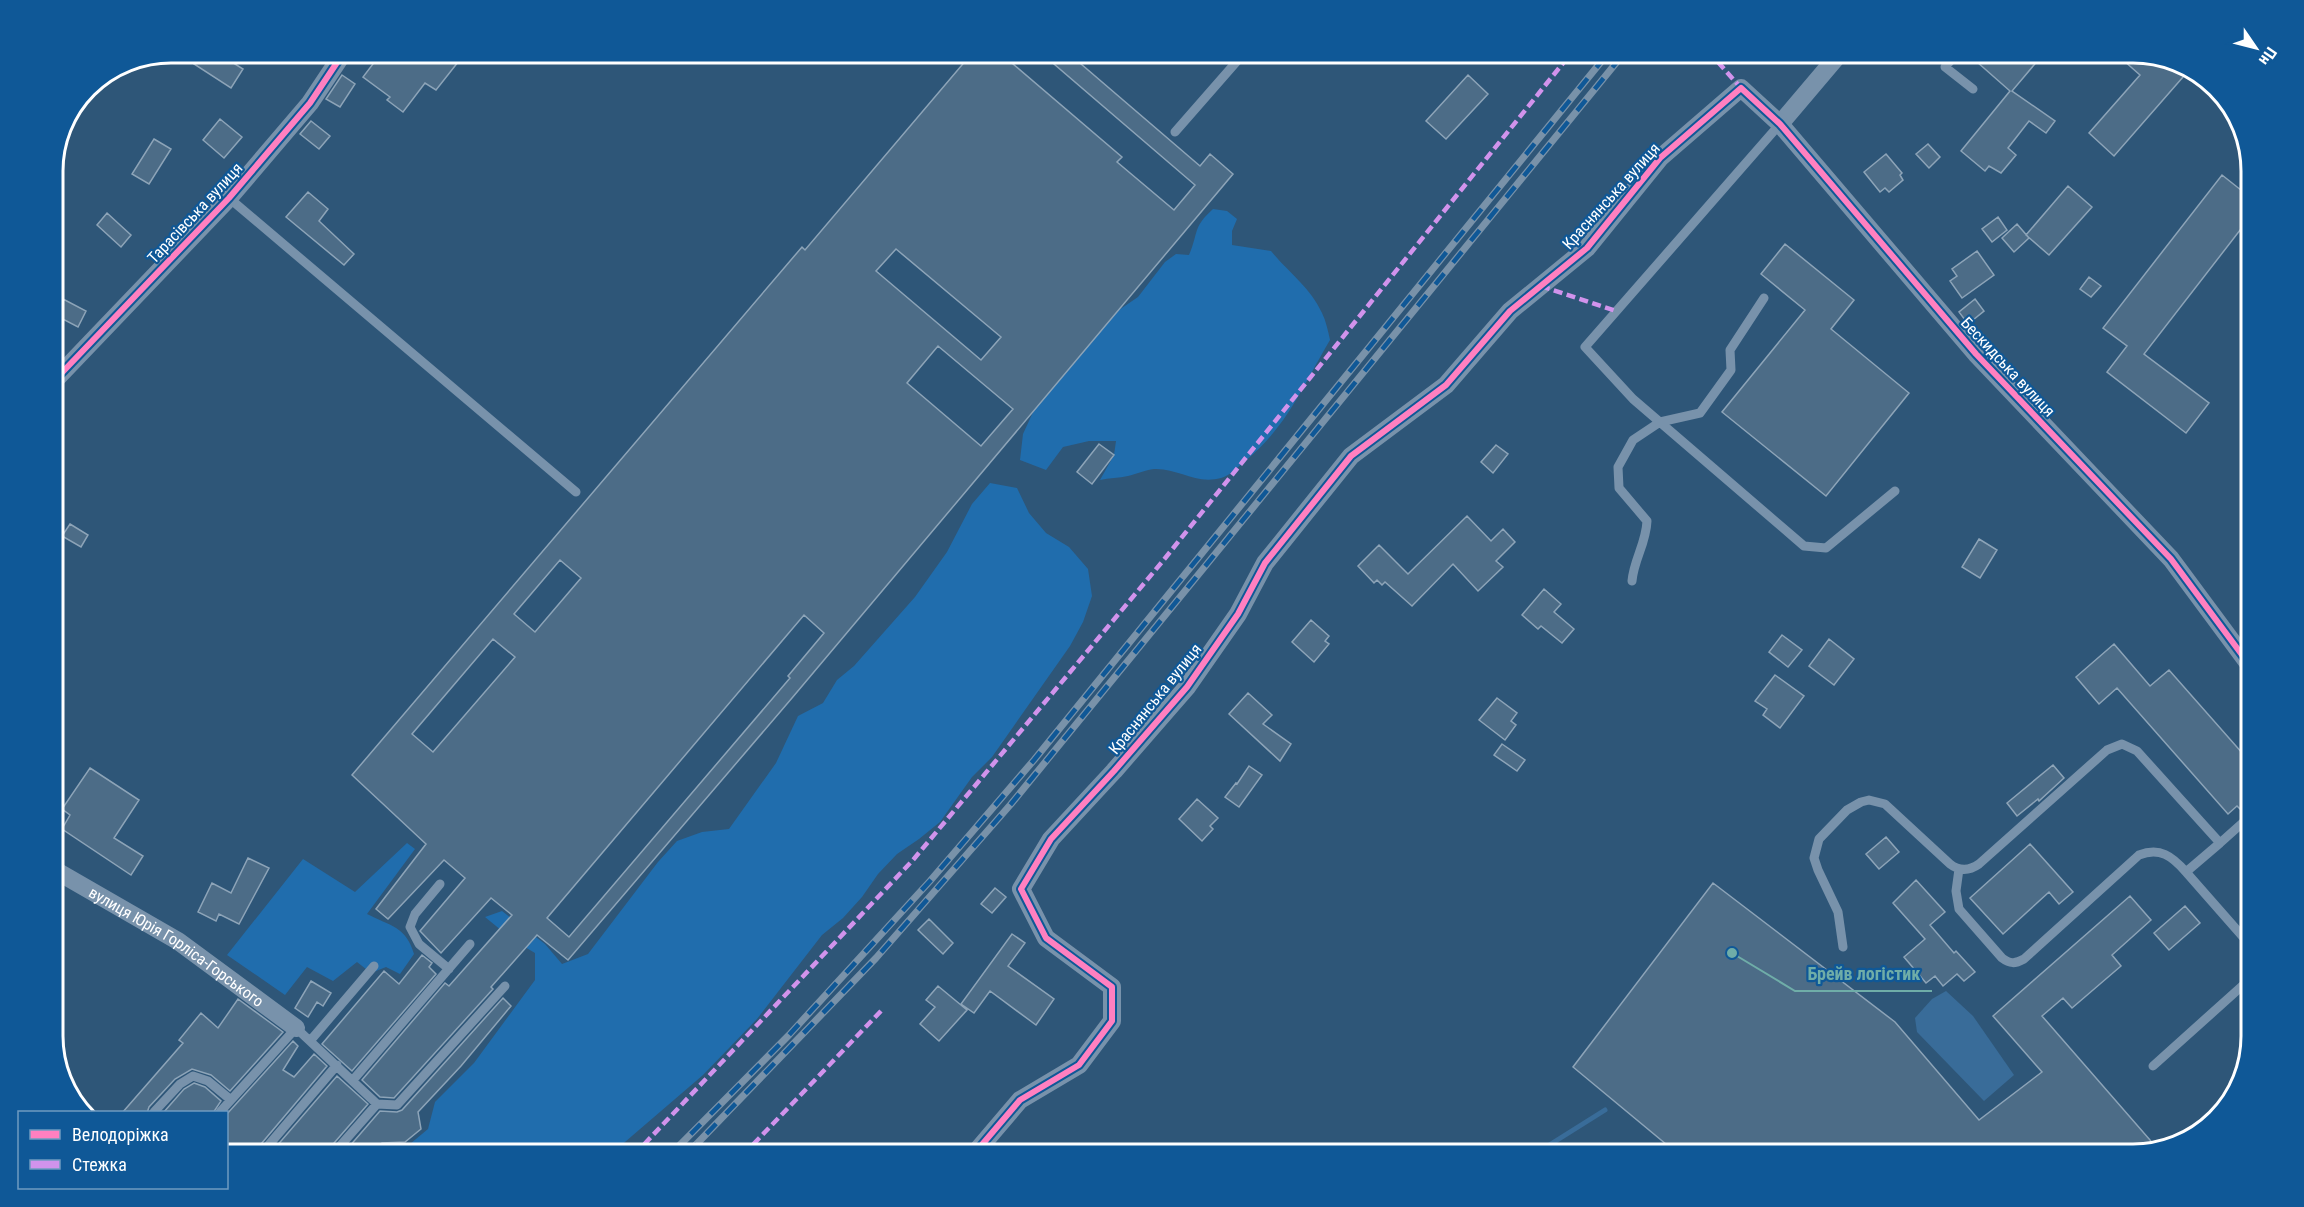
<svg xmlns="http://www.w3.org/2000/svg" width="2304" height="1207" font-family="'Roboto Condensed',sans-serif">
<rect width="100%" height="100%" fill="#2e5678"/>
<path fill="#206dad" d="M1213 209 1227 211 1237 219 1232 231V245L1271 251C1288 272 1311 288 1322 313 1326 321 1328 331 1330 340 1302 387 1288 426 1244 462 1237 468 1229 476 1221 478 1195 485 1179 468 1154 469 1145 470 1136 474 1128 476 1119 478 1109 478 1100 480L1114 455 1116 441H1089L1063 447 1046 470 1020 460 1023 434 1034 410 1116 312 1138 297 1165 262 1176 254 1189 255C1199 232 1192 228 1213 209Z
M990 483 1017 488 1029 513 1046 533 1069 547 1088 569 1092 596 1083 622 1070 646 992 757 972 777 940 822 919 839 897 854 878 874 862 897 843 918 822 935 757 1019 703 1075 611 1154H398L428 1129 435 1102 474 1063 535 980V953L513 940 485 917 502 911 545 944 562 964 588 954 658 862 677 841 702 832 729 829 776 763 798 716 823 703 837 680 854 666 915 597 947 552 972 504Z
M407 843 415 849 367 914C390 926 406 926 414 954L400 974 386 967 371 973 357 962 333 981 307 967 285 995 227 955 303 859 355 892Z"/>
<path fill="#396c99" d="M1946 991 1973 1016 2014 1075 1984 1101 1917 1032 1915 1018 1932 999Z"/>
<g fill="none" stroke-linecap="round" stroke-linejoin="round">
<path stroke="#396c99" stroke-width="5" d="M1535 1154 1605 1110"/>
</g>
<path fill="#4c6c87" stroke="#8da4b8" stroke-width="1.5" fill-rule="evenodd" d="M201 52H216L243 69 231 88 194 64Z
M397 52H466L436 90 425 83 403 112 387 100 390 97 363 77 379 56 389 63Z
M973 52H999L1122 157 1117 162 1174 210 1195 185 1040 52H1067L1200 166 1210 154 1233 174 792 698 568 960 537 935 491 987 493 989 394 1098 380 1097 362 1080 445 983 449 986 512 915 491 898 441 953 420 931 465 878 444 860 388 919 376 909 426 844 352 775 802 247 805 250ZM896 249 1001 337 981 360 876 271ZM938 346 1013 409 981 446 907 383ZM560 560 581 578 535 632 514 614ZM804 615 824 633 788 676 790 678 569 937 547 918ZM493 639 515 657 433 752 412 734Z
M1986 52H2045L2012 91 2055 121 2046 133 2029 121 2008 148 2016 155 2001 173 1989 166 1985 171 1961 151 2010 91 1977 62Z
M2114 52H2133L2186 65 2190 69 2114 156 2089 133 2140 75Z
M342 75 355 84 340 107 326 99Z
M1468 75 1488 94 1446 139 1426 121Z
M220 119 242 137 224 158 203 140Z
M311 121 330 136 319 149 300 134Z
M154 139 171 149 149 184 132 174Z
M1928 144 1940 157 1929 168 1916 154Z
M1886 154 1902 173 1900 175 1903 180 1889 192 1885 188 1880 192 1864 172Z
M2222 175 2251 198V216L2144 354 2209 403 2186 433 2107 372 2127 346 2103 328Z
M2068 186 2092 207 2049 255 2026 235Z
M308 192 328 209 319 221 354 254 344 265 286 217Z
M107 213 131 235 121 247 97 225Z
M1998 217 2007 230 1992 242 1982 229Z
M2017 224 2029 238 2014 252 2002 238Z
M1785 244 1854 300 1831 329 1909 393 1826 496 1722 412 1805 310 1761 274Z
M1977 251 1994 275 1962 298 1950 281 1957 276 1952 269Z
M2089 277 2101 286 2091 297 2080 289Z
M63 299 86 311 78 327 55 315Z
M1975 299 1984 311 1968 324 1959 312Z
M1099 444 1114 455 1092 484 1077 472Z
M1496 445 1508 454 1493 473 1481 462Z
M1467 516 1491 541 1503 529 1515 542 1496 561 1503 567 1478 591 1453 564 1412 606 1385 582 1382 585 1377 580 1374 583 1358 566 1379 545 1408 574Z
M70 524 88 535 81 547 62 536Z
M1979 539 1997 550 1980 578 1962 567Z
M1544 589 1561 604 1554 612 1574 629 1562 643 1541 626 1538 629 1522 615Z
M1311 620 1329 636 1325 641 1329 644 1314 662 1292 642Z
M1782 635 1802 650 1788 667 1769 652Z
M1829 639 1854 659 1834 685 1809 666Z
M2114 644 2150 686 2169 670 2251 763V812L2244 813 2237 806 2228 814 2117 688 2099 704 2076 677Z
M1775 675 1804 696 1780 728 1763 715 1767 709 1755 701Z
M1248 693 1272 715 1263 724 1291 744 1280 761 1229 714Z
M1497 698 1517 713 1511 721 1516 725 1505 740 1479 720Z
M1502 744 1525 760 1517 771 1494 755Z
M2053 765 2064 778 2039 801 2038 799 2017 816 2007 803Z
M1249 766 1262 775 1239 807 1225 797 1236 783 1237 784Z
M90 768 139 800 114 838 143 856 131 875 62 829 70 815 62 809Z
M1197 799 1218 818 1210 826 1213 829 1202 841 1179 819Z
M1886 837 1899 852 1879 869 1866 854Z
M2030 844 2073 892 2059 904 2049 892 2003 934 1970 898Z
M248 858 269 868 239 924 219 914 216 921 198 912 212 883 231 893Z
M1916 880 1945 912 1930 925 1954 953 1956 951 1975 972 1964 981 1957 974 1943 986 1935 976 1926 983 1904 957 1925 939 1893 903Z
M1713 883 1895 1022 1979 1120 2042 1072 1993 1016 2130 896 2151 920 2112 955 2121 966 2072 1008 2063 998 2042 1016 2157 1148 2133 1154H1678L1573 1067Z
M995 888 1006 897 992 913 981 904Z
M2185 906 2200 923 2169 950 2154 933Z
M929 919 953 943 943 954 918 930Z
M1012 934 1025 943 1008 966 1054 999 1036 1025 990 991 974 1013 961 1004Z
M422 955 432 963 429 967 436 974 352 1071 322 1044 384 971 399 984Z
M311 981 331 993 323 1006 317 1002 308 1017 295 1008Z
M938 986 967 1010 939 1041 920 1024 935 1007 926 1000Z
M503 998 511 1006 461 1066 418 1112 421 1129 405 1142 382 1143 371 1155H342L380 1111 397 1112 402 1110Z
M238 999 283 1032 230 1091 211 1075 192 1069 175 1079 149 1107 147 1113H122L183 1043 179 1040 201 1013 218 1028Z
M293 1041 298 1046 283 1070 294 1077 314 1054 327 1066 256 1150 254 1155H226V1115Z
M337 1076 368 1104 328 1150 326 1155H269Z
M194 1083 205 1087 221 1101 213 1113H163L184 1089Z"/>
<g fill="none" stroke-linecap="round" stroke-linejoin="round">
<path stroke="#7892ab" stroke-width="9" d="M1958 52 1945 67 1973 89
M1780 124 1585 347 1633 399 1804 546 1826 548 1895 491
M1175 132 1245 52
M229 198 576 492
M1632 581C1634 559 1646 544 1647 521L1619 488 1618 467 1633 440 1660 422 1700 413 1731 370 1730 350 1764 298
M1959 869 1956 891 1959 909 2002 958C2010 964 2015 964 2024 959L2139 855C2160 847 2172 856 2186 872L2220 843
M2186 872 2251 946
M440 884 415 914 410 927 419 944 449 969
M1843 947 1838 912 1818 870 1814 858 1819 839 1847 810 1861 802 1869 800 1885 804 1950 864C1959 871 1969 871 1979 864L2107 750 2122 744 2137 751 2220 843 2248 818
M310 1041 374 966
M2153 1066 2251 978
M353 1080 470 944
M154 1112 180 1084 193 1076 208 1081 231 1100
M220 1112 296 1028 377 1104
M261 1154 337 1065
M333 1154 377 1104 397 1105 505 986"/>
<g stroke="#7892ab" stroke-width="18">
<path d="M1780 124 1841 52"/>
<path d="M53 382 229 198 310 103 344 52"/>
<path id="s1" d="M53 869 178 941 296 1028"/>
<path d="M974 1154 1020 1100 1079 1065 1112 1021V987L1046 938 1021 889 1051 839 1114 771 1187 687 1238 614 1265 563 1351 456 1446 385 1510 311 1587 248 1660 158 1741 88 1780 124 1976 354 2171 559 2251 667"/>
</g>
<defs>
<path id="rail" d="M671 1154 789 1035 930 881 1034 760 1609 52
M687 1154 876 958 1011 804 1625 52"/>
</defs>
<use href="#rail" stroke="#7992a9" stroke-width="7"/>
<use href="#rail" stroke="#0f5897" stroke-width="4.5" stroke-dasharray="14" stroke-linecap="butt"/>
<path stroke="#d193ec" stroke-width="4.5" stroke-dasharray="9 4.5" stroke-linecap="butt" d="M1709 52 1741 88
M1541 286 1616 311
M635 1154 913 860 1162 562 1572 52
M744 1154 881 1011"/>
<defs>
<path id="cycleway" d="M53 382 229 198 310 103 344 52
M974 1154 1020 1100 1079 1065 1112 1021V987L1046 938 1021 889 1051 839 1114 771 1187 687 1238 614 1265 563 1351 456 1446 385 1510 311 1587 248 1660 158 1741 88 1780 124 1976 354 2171 559 2251 667"/>
</defs>
<use href="#cycleway" stroke="#0f5897" stroke-width="10"/>
<use href="#cycleway" stroke="#ff80c0" stroke-width="6"/>
</g>
<g text-anchor="middle" dominant-baseline="central" stroke-width="4.5" stroke-linejoin="round" paint-order="stroke">
<g font-size="16" fill="#fff" stroke="#0f5897">
<text transform="translate(1611 196) rotate(-48)">Краснянська вулиця</text>
<text transform="translate(195 213) rotate(-47)">Тарасівська вулиця</text>
<text transform="translate(2008 367) rotate(47)">Бескидська вулиця</text>
<text transform="translate(1155 699) rotate(-51)">Краснянська вулиця</text>
<text stroke="none"><textPath href="#s1" startOffset="146">вулиця Юрія Горліса-Горського</textPath></text>
</g>
</g>
<path d="M0 0H2304V1207H0ZM171 63H2133A108 108 0 0 1 2241 171V1036A108 108 0 0 1 2133 1144H171A108 108 0 0 1 63 1036V171A108 108 0 0 1 171 63Z" fill="#0f5897" fill-rule="evenodd"/>
<path fill="none" stroke="#fff" stroke-width="3" d="M171 63H2133A108 108 0 0 1 2241 171V1036A108 108 0 0 1 2133 1144H171A108 108 0 0 1 63 1036V171A108 108 0 0 1 171 63Z"/>
<path fill="none" stroke="#6fada8" stroke-width="2" d="M1732 953L1795 991H1932"/>
<circle fill="#6fada8" stroke="#0f5897" stroke-width="2" cx="1732" cy="953" r="6"/>
<g font-size="18" text-anchor="middle" font-weight="bold" fill="#6fada8" stroke="#0f5897" stroke-width="4.5" stroke-linejoin="round" paint-order="stroke">
<text x="1864" y="980">Брейв логістик</text>
</g>
<rect x="18" y="1111" width="210" height="78" fill="#0f5897" stroke="#6f9bc1" stroke-width="1.5"/>
<rect x="30" y="1130" width="30" height="9" fill="#ff80c0" stroke="#6f9bc1" stroke-width="1.5"/>
<text x="72" y="1141" font-size="18" fill="#ffffff">Велодоріжка</text>
<rect x="30" y="1160" width="30" height="9" fill="#d193ec" stroke="#6f9bc1" stroke-width="1.5"/>
<text x="72" y="1171" font-size="18" fill="#ffffff">Стежка</text>
<g transform="translate(2256 48) rotate(125)" stroke="#0f5897" stroke-width="4.5" paint-order="stroke">
<path d="M0-4.5L10 22L0 15L-10 22Z" fill="#ffffff"/>
<text y="-9" font-size="16" font-weight="bold" text-anchor="middle" fill="#ffffff">Пн</text>
</g>
</svg>
